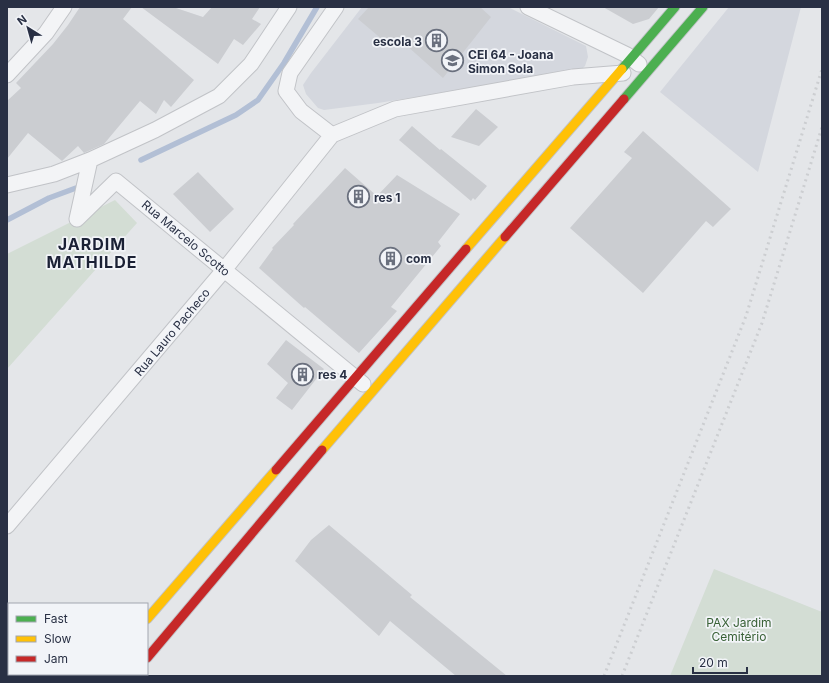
<svg xmlns="http://www.w3.org/2000/svg" width="829" height="683" font-family="Inter,sans-serif">
<rect width="100%" height="100%" fill="#e4e6e9"/>
<path fill="#d4d7de" d="M362 7H508L586 46 588 57 585 66 581 70 566 73 378 103 324 110 318 108 306 94 303 85 311 73Z
M729 7H801L758 172 660 92Z"/>
<path fill="#d3ddd4" d="M115 200 137 223 7 369V254Z
M714 569 822 612V676H670Z"/>
<g fill="none" stroke-linecap="round" stroke-linejoin="round">
<path stroke="#b2bfd5" stroke-width="5.5" d="M141 160 236 115 258 100 284 63 317 7
M7 220 49 198 76 188"/>
</g>
<path fill="#cbcdd1" d="M80 7H132L123 19 194 80 171 107 164 100 156 114 140 101 104 144 86 152 84 153 78 146 62 161 28 133 7 159V101L21 88 16 83 53 44 68 25Z
M141 7H173L203 17 212 7H260L252 19 261 24 243 45 234 39 218 64Z
M369 7H480L491 17 443 78 397 37 390 46 358 19Z
M603 7H659L649 19 633 24Z
M476 109 498 127 479 146 451 137Z
M412 126 440 150 441 149 487 186 475 200 473 198 471 201 399 140Z
M643 131 731 209 713 227 706 221 643 293 570 228 632 158 624 152Z
M345 168 377 196 397 175 460 214 438 242 441 246 391 307 397 311 359 353 305 307 304 308 259 268 273 249 272 248 294 225 293 224Z
M198 172 234 209 210 232 173 194Z
M286 340 324 369 292 410 276 398 288 383 267 364Z
M329 525 412 595 410 597 507 676H456L390 621 379 636 295 561 311 540Z"/>
<g fill="none" stroke-linecap="round" stroke-linejoin="round">
<defs>
<path id="street" d="M528 7 627 55 639 64
M7 75 46 33 64 7
M332 135 301 111 286 91 290 73 336 7
M7 185 54 174 90 160 155 130 219 96 251 64 289 7
M77 219 116 181 363 384
M77 219 90 160
M7 526 224 270 332 135 395 109 573 77 623 73
M7 658 9 660
M25 674 27 676"/>
<path id="fast" d="M622 69 675 7
M624 99 703 7
M132 676 133 674"/>
<path id="slow" d="M466 249 622 69
M322 450 505 237
M147 619 276 470"/>
<path id="jam" d="M505 237 624 99
M276 470 466 249
M147 658 322 450
M98 676 100 674"/>
</defs>
<use href="#street" stroke="#c1c3c7" stroke-width="17"/>
<use href="#fast" stroke="#c1c3c7" stroke-width="11"/>
<use href="#slow" stroke="#c1c3c7" stroke-width="11"/>
<use href="#jam" stroke="#c1c3c7" stroke-width="11"/>
<use href="#street" stroke="#f3f4f6" stroke-width="15"/>
<use href="#fast" stroke="#4caf50" stroke-width="9"/>
<use href="#slow" stroke="#ffc107" stroke-width="9"/>
<use href="#jam" stroke="#c62828" stroke-width="9"/>
<path stroke="#ccced1" stroke-width="3" stroke-dasharray="2 4" stroke-linecap="butt" d="M604 676 746 316 822 69
M622 676 762 323 822 127"/>
</g>
<defs>
<symbol id="building-ring" viewBox="-11 -11 22 22"><circle r="9.5" fill="#f2f4f8" stroke="#6a707e" stroke-width="1.5"/><path d="M-4-6H4V6H1V3H-1V6H-4ZM-2.5-4.3h1.7v1.8h-1.7ZM.8-4.3h1.7v1.8H.8ZM-2.5-1h1.7V.8h-1.7ZM.8-1h1.7V.8H.8Z" fill="#6a707e"/></symbol>
<symbol id="school-ring" viewBox="-11 -11 22 22"><circle r="9.5" fill="#f2f4f8" stroke="#6a707e" stroke-width="1.5"/><path d="M0-5L7-2L0 1L-7-2ZM-4 1L0 2.5L4 1V4Q0 6-4 4Z" fill="#6a707e"/></symbol>
</defs>
<g fill-rule="evenodd">
<use href="#building-ring" x="424" y="28" width="25" height="25"/>
<use href="#school-ring" x="440" y="48" width="25" height="25"/>
<use href="#building-ring" x="346" y="184" width="25" height="25"/>
<use href="#building-ring" x="378" y="246" width="25" height="25"/>
<use href="#building-ring" x="290" y="362" width="25" height="25"/>
</g>
<g text-anchor="middle" dominant-baseline="central" stroke-width="3.5" stroke-linejoin="round" paint-order="stroke">
<g font-size="12" font-weight="bold" fill="#293044" stroke="#f2f4f8" text-anchor="start">
<text x="422" y="41" text-anchor="end">escola 3</text>
<text x="468" y="54">CEI 64 - Joana<tspan x="468" dy="14">Simon Sola</tspan></text>
<text x="374" y="197">res 1</text>
<text x="406" y="258">com</text>
<text x="318" y="374">res 4</text>
</g>
<g font-size="12" fill="#293044" stroke="#f2f4f8">
<text transform="translate(186 238) rotate(40)">Rua Marcelo Scotto</text>
<text transform="translate(172 332) rotate(-50)">Rua Lauro Pacheco</text>
</g>
<g font-size="12" fill="#396136" stroke="#f2f4f8">
<text x="739" y="622">PAX Jardim<tspan x="739" dy="14">Cemitério</tspan></text>
</g>
<g font-size="16" font-weight="bold" letter-spacing="1" fill="#1b2135" stroke="#f2f4f8">
<text x="92" y="244">JARDIM<tspan x="92" dy="18">MATHILDE</tspan></text>
</g>
</g>
<rect width="829" height="683" fill="none" stroke="#293044" stroke-width="16"/>
<rect x="8" y="603" width="140" height="72" fill="#f2f4f8" stroke="#a2a6b0"/>
<rect x="16" y="616" width="20" height="6" fill="#4caf50" stroke="#a2a6b0"/>
<text x="44" y="623" font-size="12" fill="#293044">Fast</text>
<rect x="16" y="636" width="20" height="6" fill="#ffc107" stroke="#a2a6b0"/>
<text x="44" y="643" font-size="12" fill="#293044">Slow</text>
<rect x="16" y="656" width="20" height="6" fill="#c62828" stroke="#a2a6b0"/>
<text x="44" y="663" font-size="12" fill="#293044">Jam</text>
<g transform="translate(28 28) rotate(323)" stroke="#f2f4f8" stroke-width="3" paint-order="stroke">
<path d="M0-3L7 15L0 10L-7 15Z" fill="#293044"/>
<text y="-6" font-size="11" font-weight="bold" text-anchor="middle" fill="#293044">N</text>
</g>
<path d="M693 667v6h54v-6" fill="none" stroke="#293044" stroke-width="2"/>
<text x="699" y="667" font-size="12" fill="#293044" stroke="#f2f4f8" stroke-width="3" paint-order="stroke">20 m</text>
</svg>
